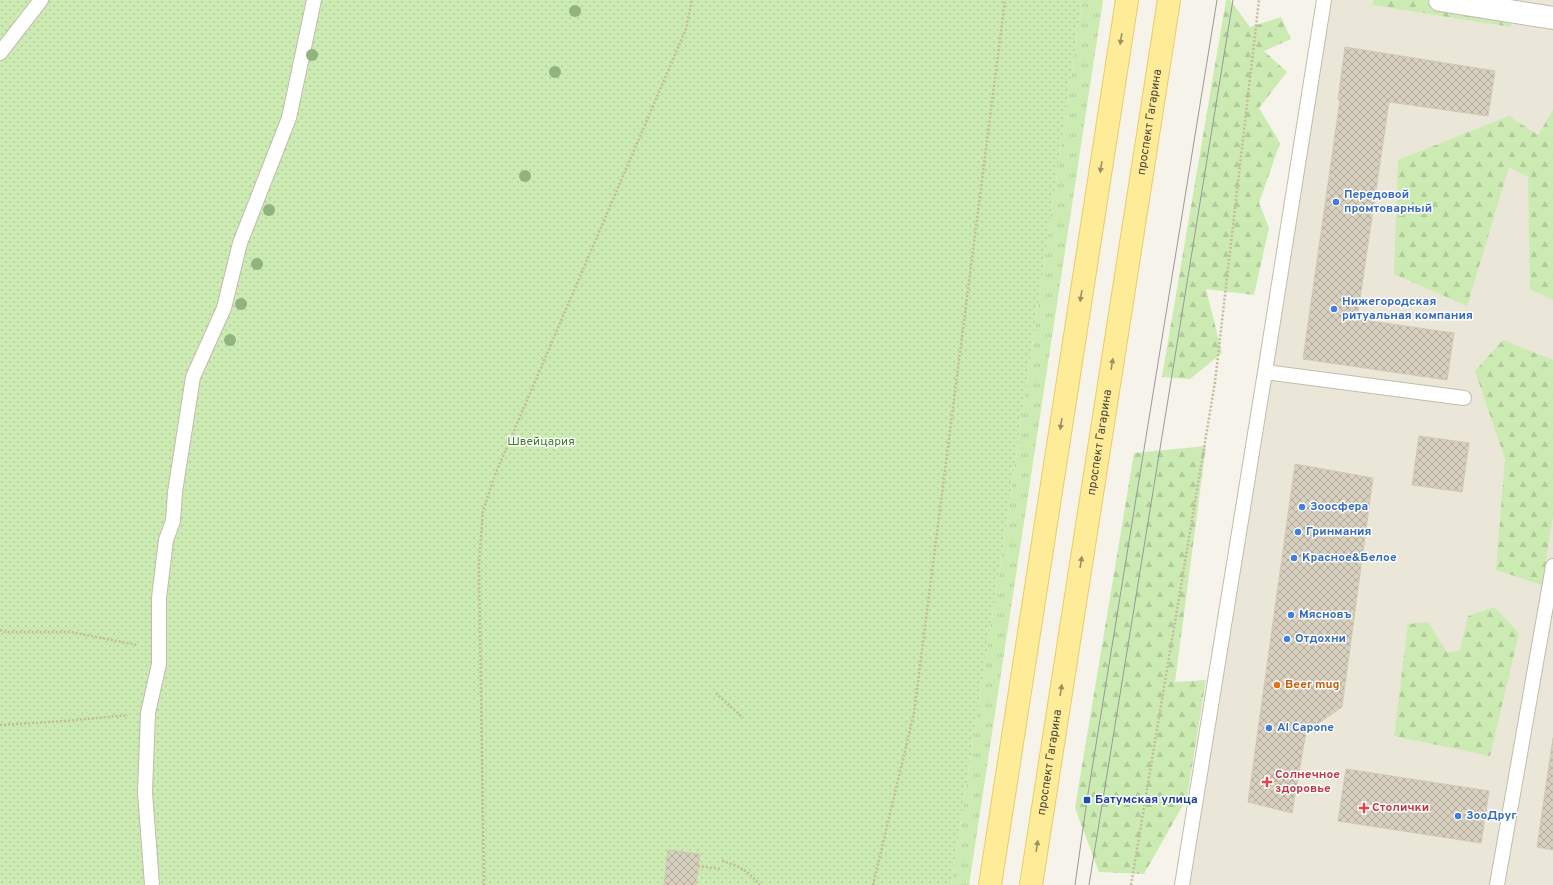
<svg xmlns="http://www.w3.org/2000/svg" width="1553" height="885" font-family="Overpass,sans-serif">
<defs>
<pattern id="grass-tufts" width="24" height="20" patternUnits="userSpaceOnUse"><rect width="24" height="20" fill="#ccebb2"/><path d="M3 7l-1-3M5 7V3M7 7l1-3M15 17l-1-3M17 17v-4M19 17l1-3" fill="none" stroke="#b1cb9a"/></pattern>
<pattern id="forest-firs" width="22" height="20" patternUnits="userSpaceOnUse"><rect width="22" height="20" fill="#ccebb2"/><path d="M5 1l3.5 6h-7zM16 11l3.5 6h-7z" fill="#b1cb9a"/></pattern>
<pattern id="park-dots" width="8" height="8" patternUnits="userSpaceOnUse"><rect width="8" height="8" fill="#ccebb2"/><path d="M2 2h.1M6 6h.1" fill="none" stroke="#b1cb9a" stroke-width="1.8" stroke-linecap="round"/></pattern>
<pattern id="building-cross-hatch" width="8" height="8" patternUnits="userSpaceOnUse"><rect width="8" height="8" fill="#d8d0bf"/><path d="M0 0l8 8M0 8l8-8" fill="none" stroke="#b1aa9c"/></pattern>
</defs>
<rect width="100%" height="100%" fill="#f5f3ea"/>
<path fill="#eae6d8" d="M1324 0H1553V885H1182Z"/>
<path fill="url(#grass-tufts)" d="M1082 0H1103L969 885H951L1006 527Z"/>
<path fill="url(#forest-firs)" d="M1226 0H1230L1250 27 1281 17 1291 39 1264 51 1287 72 1259 108 1280 143 1259 203 1269 228 1254 295 1206 289 1222 353 1190 379 1162 377Z
M1373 0H1514L1511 27 1373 5Z
M1553 110V300L1530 289 1528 177 1509 167 1467 306 1394 274 1398 160 1509 116 1538 135Z
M1503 340 1553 360V516L1542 585 1496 570 1505 459 1475 371Z
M1206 446 1175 682 1206 680 1187 798 1144 874 1099 872 1075 808 1134 453Z
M1494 607 1519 633 1490 756 1394 736 1408 624 1428 622 1447 653 1460 650 1468 616Z"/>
<path fill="url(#park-dots)" d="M0 0H1082L1006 527 951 885H0Z"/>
<path fill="url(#building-cross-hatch)" stroke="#d3c9b2" d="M1345 47 1495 71 1488 116 1389 102 1357 319 1454 333 1447 380 1303 359 1340 100H1338Z
M1419 436 1469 443 1462 492 1412 485Z
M1295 464 1373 478 1342 707 1306 732 1292 813 1248 802Z
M1553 738V850L1537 847Z
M1346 769 1489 791 1481 843 1338 821Z
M668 850 700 854 696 885H664Z"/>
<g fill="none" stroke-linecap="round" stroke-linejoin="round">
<defs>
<path id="lane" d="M0 53 41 0
M1265 372 1464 398
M152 885 145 792 148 713 159 664V598L166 540 173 521 175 492 193 377 224 308 240 243 289 118 314 0
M1182 885 1265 372 1324 0
M1497 885 1553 566"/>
<path id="street" d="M1440 0 1553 18"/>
<g id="primary">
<path d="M990 885 1127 0"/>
<path id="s1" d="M1031 885 1169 0"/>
</g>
</defs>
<use href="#lane" stroke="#c2bcac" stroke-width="16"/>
<use href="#street" stroke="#c2bcac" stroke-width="24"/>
<use href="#primary" stroke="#e8cd65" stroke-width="24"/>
<path stroke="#c4ba9d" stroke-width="2.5" stroke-dasharray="2 2" stroke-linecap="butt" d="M0 630 5 632H71L137 645
M716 693 743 718
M0 725 65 721 128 715
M722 861C740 866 748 871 760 885
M698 866 721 869
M484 885 479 564 483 511 495 475 686 29 692 0
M873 885 914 713 1005 0
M1131 885 1215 382 1259 0"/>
<use href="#lane" stroke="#fff" stroke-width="14"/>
<use href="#street" stroke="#fff" stroke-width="22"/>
<use href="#primary" stroke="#ffec99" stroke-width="22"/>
<path stroke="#999" stroke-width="1" d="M1075 885 1087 800 1217 0
M1089 885 1233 0"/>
</g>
<g fill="#91b37f">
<circle cx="575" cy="11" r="6"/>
<circle cx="312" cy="55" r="6"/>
<circle cx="555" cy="72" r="6"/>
<circle cx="525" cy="176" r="6"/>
<circle cx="269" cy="210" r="6"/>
<circle cx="257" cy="264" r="6"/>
<circle cx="241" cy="304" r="6"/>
<circle cx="230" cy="340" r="6"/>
</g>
<defs><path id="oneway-solid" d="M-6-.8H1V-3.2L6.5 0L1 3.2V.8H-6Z"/></defs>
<g fill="#9b9064">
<use href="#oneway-solid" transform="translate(1121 39) rotate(99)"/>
<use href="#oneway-solid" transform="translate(1101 167) rotate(99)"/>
<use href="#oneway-solid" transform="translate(1081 296) rotate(99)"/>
<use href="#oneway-solid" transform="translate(1112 364) rotate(-81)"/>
<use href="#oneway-solid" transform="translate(1061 424) rotate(99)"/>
<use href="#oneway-solid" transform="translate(1081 562) rotate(-81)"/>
<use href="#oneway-solid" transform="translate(1061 690) rotate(-81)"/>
<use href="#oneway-solid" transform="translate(1037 846) rotate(-81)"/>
</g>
<g fill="#3f7fe0" stroke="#fff" stroke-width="1.5">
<circle cx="1336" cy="202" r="4"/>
<circle cx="1334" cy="309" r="4"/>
<circle cx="1302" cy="507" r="4"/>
<circle cx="1298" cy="532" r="4"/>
<circle cx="1294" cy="558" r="4"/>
<circle cx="1291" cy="615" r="4"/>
<circle cx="1287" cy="639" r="4"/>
<circle cx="1269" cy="728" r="4"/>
<circle cx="1458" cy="816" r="4"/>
</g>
<circle fill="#e8710a" stroke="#fff" stroke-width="1.5" cx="1277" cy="685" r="4"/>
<g fill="#e0444e" stroke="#fff" stroke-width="1.5">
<path d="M1265 776h4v4h4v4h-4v4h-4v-4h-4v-4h4z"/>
<path d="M1362 802h4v4h4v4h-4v4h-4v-4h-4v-4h4z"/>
</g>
<rect fill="#1a4fb4" stroke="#fff" stroke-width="1.5" x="1083" y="796" width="8" height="8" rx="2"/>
<g text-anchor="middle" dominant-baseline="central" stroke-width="3" stroke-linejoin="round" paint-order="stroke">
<g font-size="12" fill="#4a4438" stroke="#fff">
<text stroke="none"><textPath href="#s1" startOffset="772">проспект Гагарина</textPath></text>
<text stroke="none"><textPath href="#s1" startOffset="448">проспект Гагарина</textPath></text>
<text stroke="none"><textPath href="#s1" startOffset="124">проспект Гагарина</textPath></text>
</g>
<g font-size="12" font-weight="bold" fill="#366cbe" stroke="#fff" text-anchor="start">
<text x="1344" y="195">Передовой<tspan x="1344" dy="14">промтоварный</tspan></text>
<text x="1342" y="302">Нижегородская<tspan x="1342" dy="14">ритуальная компания</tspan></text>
<text x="1310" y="507">Зоосфера</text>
<text x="1306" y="532">Гринмания</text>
<text x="1302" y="558">Красное&amp;Белое</text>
<text x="1299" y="615">Мясновъ</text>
<text x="1295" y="639">Отдохни</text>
<text x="1277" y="728">Al Capone</text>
<text x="1466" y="816">ЗооДруг</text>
</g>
<g font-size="12" fill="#407f28" stroke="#fff">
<text x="541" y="442">Швейцария</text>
</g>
<g font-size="12" font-weight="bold" fill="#c56008" stroke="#fff" text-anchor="start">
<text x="1285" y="685">Beer mug</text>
</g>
<g font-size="12" font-weight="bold" fill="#be3a42" stroke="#fff" text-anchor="start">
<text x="1275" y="775">Солнечное<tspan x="1275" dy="14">здоровье</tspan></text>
<text x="1372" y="808">Столички</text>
</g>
<g font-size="12" font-weight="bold" fill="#164399" stroke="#fff" text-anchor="start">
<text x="1095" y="800">Батумская улица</text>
</g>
</g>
</svg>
